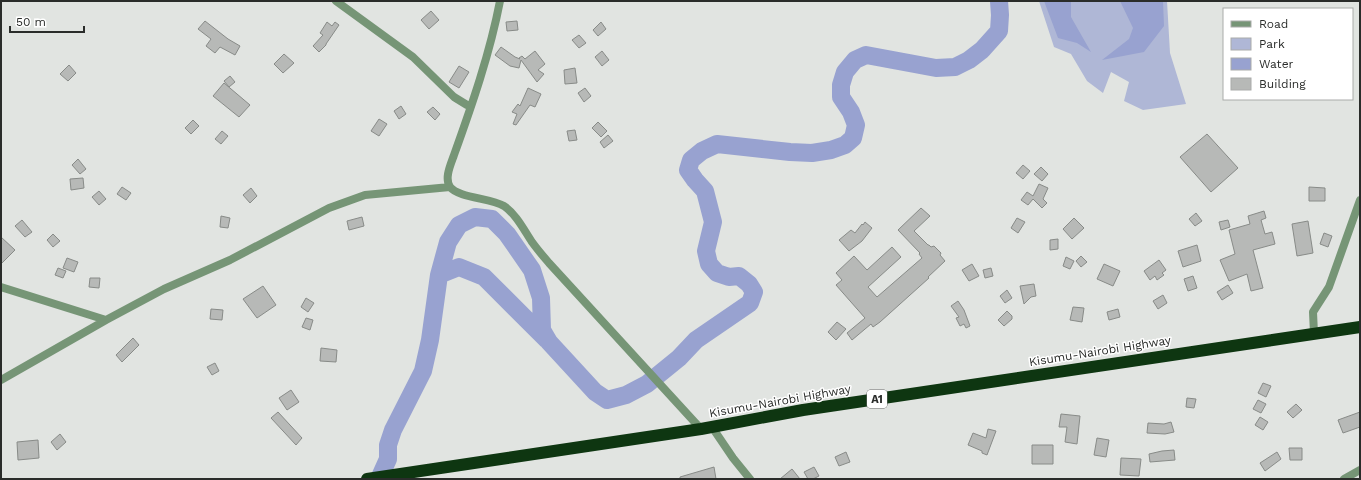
<svg xmlns="http://www.w3.org/2000/svg" width="1361" height="480" font-family="'Work Sans',sans-serif">
<rect width="100%" height="100%" fill="#e1e4e1"/>
<path fill="#afb7d6" d="M1039 1H1167L1170 53 1186 104 1143 110 1124 101 1129 82 1111 72 1103 93 1087 81 1071 54 1054 47Z"/>
<path fill="#98a2d0" d="M1044 1H1071V17L1091 52 1077 43 1058 38Z
M1120 1H1163L1164 26 1144 52 1102 60 1129 39 1133 28Z"/>
<g fill="none" stroke-linecap="round" stroke-linejoin="round">
<path stroke="#98a2d0" stroke-width="18" d="M439 275 459 267 484 277 547 340
M379 479 388 459V445L393 430 423 371 430 340 439 275 448 242 459 225 475 217 492 219 507 234 532 270 541 298 542 330 549 342 595 392 607 400 626 395 647 384 679 358 696 340 750 303 754 292 749 284 739 276 729 277 717 273 709 264 706 251 713 222 705 191 695 180 688 170 691 160 702 151 717 144 790 152 812 153 831 150 845 145 853 138 856 125 851 112 841 97V85L845 72 855 60 866 55 936 68 955 67 969 60 982 50 999 31 1000 15 999 1"/>
</g>
<path fill="#b7b9b7" stroke="#888b88" d="M431 11 439 20 429 29 421 20Z
M205 21 228 39 240 46 235 55 220 47 215 53 206 46 211 39 198 29Z
M517 21 518 30 507 31 506 22Z
M327 22 332 26 335 22 339 25 326 44V45L319 52 313 46 323 35 320 33Z
M601 22 606 29 598 36 593 30Z
M579 35 586 43 579 48 572 40Z
M501 47 515 57 520 59 519 58 522 56 525 59 535 51 545 64 538 70 544 74 537 82 521 60 519 68 510 66 495 55Z
M602 51 609 60 602 66 595 57Z
M284 54 294 63 283 73 274 64Z
M69 65 76 73 68 81 60 74Z
M459 66 469 72 459 88 449 82Z
M575 68 577 83 565 84 564 70Z
M230 76 235 82 229 87 224 81Z
M224 83 250 105 239 117 213 96Z
M528 88 541 94 535 107 530 105 516 125 513 124 517 114 512 112 518 104 520 106Z
M585 88 591 96 584 102 578 93Z
M401 106 406 114 399 119 394 111Z
M433 107 440 114 435 120 427 112Z
M379 119 387 124 379 136 371 131Z
M193 120 199 126 191 134 185 128Z
M598 122 607 131 601 137 592 128Z
M575 130 577 140 569 141 567 131Z
M222 131 228 136 221 144 215 139Z
M1207 134 1238 168 1211 192 1180 157Z
M608 135 613 141 604 148 600 142Z
M78 159 86 169 80 174 72 165Z
M1023 165 1030 171 1023 179 1016 173Z
M1041 167 1048 174 1042 181 1034 174Z
M83 178 84 188 71 190 70 179Z
M1039 184 1048 188 1043 199 1047 203 1042 208 1033 199 1028 205 1021 200 1027 192 1033 196Z
M122 187 131 193 126 200 117 194Z
M1309 187 1325 188V201H1309Z
M251 188 257 196 250 203 243 195Z
M99 191 106 199 99 205 92 197Z
M921 208 930 216 914 231 928 245H929L931 247 934 246 941 253 940 255 945 261 928 277 929 278 880 322 873 327 871 324 852 340 847 333 865 318 836 285 842 280 836 273 854 256 867 270 892 247 901 257 868 287 877 297 922 258 919 254 920 253 898 230Z
M1264 211 1266 218 1261 220 1265 234 1272 232 1275 244 1253 250 1263 288 1251 291 1247 274 1229 281 1220 260 1235 254 1229 230 1250 224 1248 216Z
M1196 213 1202 221 1195 226 1189 219Z
M221 216 230 218 228 228 220 227Z
M362 217 364 226 349 230 347 221Z
M1017 218 1025 222 1018 233 1011 228Z
M1074 218 1084 228 1072 239 1063 229Z
M22 220 32 232 25 237 15 226Z
M1228 220 1230 227 1221 230 1219 222Z
M1308 221 1313 253 1297 256 1292 224Z
M865 222 872 228 862 241 849 251 839 240 851 230 855 233 862 224 863 225Z
M1324 233 1332 236 1328 247 1320 244Z
M53 234 60 241 53 247 47 240Z
M1 237 15 250 1 264Z
M1058 239V249L1050 250V240Z
M1197 245 1201 261 1183 267 1178 251Z
M1081 256 1087 262 1081 267 1076 261Z
M1066 257 1074 261 1070 269 1063 266Z
M67 258 78 262 74 272 63 268Z
M1159 260 1166 270 1162 273 1164 275 1157 280 1155 276 1150 280 1144 271Z
M972 264 979 276 969 281 962 270Z
M1104 264 1120 271 1113 286 1097 279Z
M58 268 66 271 63 278 55 275Z
M991 268 993 276 985 278 983 270Z
M1193 276 1197 288 1188 291 1184 279Z
M90 278H100L99 288 89 287Z
M1034 284 1036 296 1031 297 1024 304 1020 286Z
M1228 285 1233 293 1222 300 1217 292Z
M263 286 276 305 257 318 243 299Z
M1007 290 1012 298 1005 303 1000 296Z
M1163 295 1167 303 1158 309 1153 301Z
M306 298 314 303 308 312 301 307Z
M958 301 964 310 970 326 966 328 964 324 960 326 956 318 959 317 951 306Z
M1073 307 1084 308 1082 322 1070 320Z
M211 309 223 310 222 320 210 319Z
M1118 309 1120 317 1109 320 1107 312Z
M1007 311 1012 316V319L1004 326 998 320Z
M306 318 313 320 310 330 302 327Z
M837 322 846 329 836 340 828 332Z
M133 338 139 345 122 362 116 355Z
M321 348 337 350 336 362 320 361Z
M215 363 219 371 212 375 207 367Z
M1263 383 1271 386 1266 397 1258 393Z
M291 390 299 402 287 410 279 398Z
M1187 398 1196 399 1194 408 1186 407Z
M1258 400 1266 404 1261 413 1253 409Z
M1296 404 1302 410 1293 418 1287 412Z
M278 412 302 438 296 445 271 418Z
M1360 412V427L1343 433 1338 420Z
M1061 414 1080 416 1077 444 1065 442 1067 427H1059Z
M1260 417 1268 422 1263 430 1255 425Z
M1171 422 1174 432 1165 434 1147 433 1148 423 1164 424Z
M988 429 996 431 987 455 982 453V451L968 445 973 433 986 438Z
M60 434 66 442 57 450 51 442Z
M1097 438 1109 440 1106 457 1094 455Z
M38 440 39 458 18 460 17 442Z
M1032 445H1053V464H1032Z
M1289 448H1302V460H1290Z
M1174 450 1175 460 1150 462 1149 454 1162 451Z
M846 452 850 462 839 466 835 457Z
M1277 452 1281 459 1265 471 1260 463Z
M1121 458 1141 459 1139 476 1120 475Z
M714 467 716 479H680V477Z
M814 467 819 476 813 479H808L804 472Z
M792 469 800 479H780Z"/>
<g fill="none" stroke-linecap="round" stroke-linejoin="round">
<path stroke="#769576" stroke-width="8" d="M336 1 413 57 454 97 467 105
M500 1C490 53 472 105 454 155 451 164 444 178 450 187 459 198 490 198 504 206 516 214 524 230 532 242 537 249 543 256 549 263L701 429
M1 287 106 320
M1314 334 1313 312 1329 287 1360 200
M1 380 106 320 164 289 230 260 329 208 365 195 450 187
M712 427 733 458 750 479
M1344 479 1360 470"/>
<path stroke="#0e3611" stroke-width="12" d="M367 479 701 429 803 410 1360 327"/>
</g>
<g text-anchor="middle" dominant-baseline="central" stroke-width="3" stroke-linejoin="round" paint-order="stroke">
<rect fill="#fff" stroke="#6a6b6a" stroke-width="1" x="867" y="390" width="20" height="18" rx="3"/>
<g font-size="11" font-weight="bold" fill="#2a2c2a">
<text x="877" y="399">A1</text>
</g>
<g font-size="12" fill="#2a2c2a" stroke="#fff">
<text transform="translate(1100 351) rotate(-9)">Kisumu-Nairobi Highway</text>
<text transform="translate(780 401) rotate(-10)">Kisumu-Nairobi Highway</text>
</g>
</g>
<rect width="1361" height="480" fill="none" stroke="#2a2c2a" stroke-width="4"/>
<rect x="1223" y="8" width="130" height="92" fill="#ffffff" stroke="#aaabaa"/>
<rect x="1231" y="21" width="20" height="6" fill="#769576" stroke="#aaabaa"/>
<text x="1259" y="28" font-size="12" fill="#2a2c2a">Road</text>
<rect x="1231" y="38" width="20" height="12" fill="#afb7d6" stroke="#aaabaa"/>
<text x="1259" y="48" font-size="12" fill="#2a2c2a">Park</text>
<rect x="1231" y="58" width="20" height="12" fill="#98a2d0" stroke="#aaabaa"/>
<text x="1259" y="68" font-size="12" fill="#2a2c2a">Water</text>
<rect x="1231" y="78" width="20" height="12" fill="#b7b9b7" stroke="#aaabaa"/>
<text x="1259" y="88" font-size="12" fill="#2a2c2a">Building</text>
<path d="M10 26v6h74v-6" fill="none" stroke="#2a2c2a" stroke-width="2"/>
<text x="16" y="26" font-size="12" fill="#2a2c2a" stroke="#ffffff" stroke-width="3" paint-order="stroke">50 m</text>
</svg>
